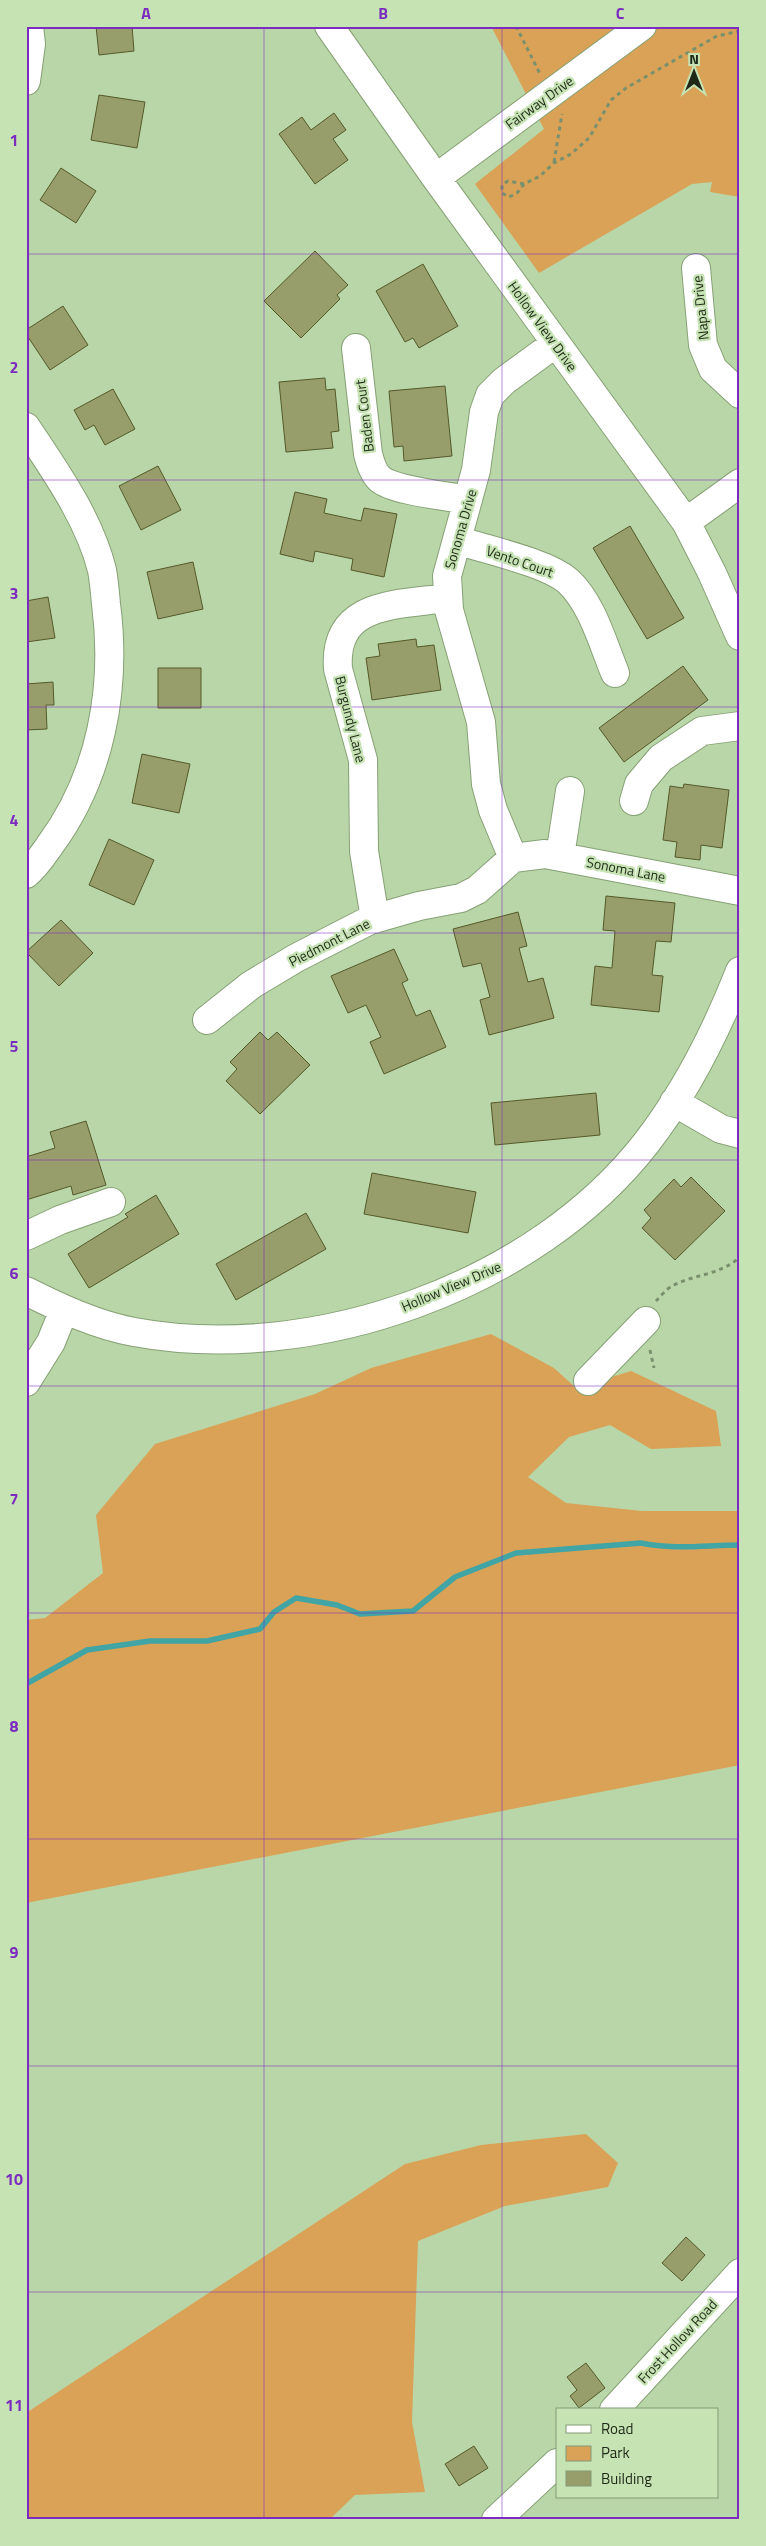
<svg xmlns="http://www.w3.org/2000/svg" width="766" height="2546" font-family="'Titillium Web',sans-serif">
<rect width="100%" height="100%" fill="#b9d6a8"/>
<path fill="#d9a256" d="M491 26H740V197L710 192 712 182 692 184 539 273 475 184 544 129Z
M491 1334 554 1368 576 1388 631 1371 716 1411 721 1446 651 1449 610 1425 569 1437 528 1477 566 1503 642 1511H740V1765L26 1903V1620L45 1618 103 1573 96 1515 155 1444 315 1394 371 1368Z
M586 2134 618 2163 608 2187 505 2206 418 2241 412 2422 425 2492 355 2495 329 2520H26V2413L405 2164 481 2145Z"/>
<g fill="none" stroke-linecap="round" stroke-linejoin="round">
<path stroke="#40a5a4" stroke-width="5.5" d="M26 1684 87 1650 150 1641H207L260 1629 274 1612 296 1598 337 1605 360 1614 413 1611 455 1577 516 1553 641 1543C674 1550 706 1545 740 1545"/>
</g>
<path fill="#989e6b" stroke="#545928" d="M96 26H132L134 51 99 55Z
M99 95 145 102 137 148 91 140Z
M334 113 346 130 333 139 348 160 315 184 279 134 302 117 311 130Z
M61 168 96 191 76 223 40 200Z
M315 251 348 285 337 295 340 299 301 338 264 301Z
M423 264 458 326 419 348 413 338 405 342 376 291Z
M63 306 88 345 50 370 26 334V330Z
M325 378 326 390 335 389 339 431 331 432 333 448 286 452 279 382Z
M445 386 452 456 404 461 403 446 394 447 389 391Z
M113 389 135 429 105 445 94 425 85 430 74 410Z
M158 466 181 510 141 530 119 486Z
M295 492 327 499 324 513 361 521 364 508 397 514 384 577 351 570 353 559 315 551 313 562 280 554Z
M630 526 684 618 647 639 593 548Z
M193 562 203 609 158 619 147 572Z
M48 597 55 638 26 642V601Z
M416 639 417 647 434 645 441 690 372 700 366 658 380 656 378 644Z
M683 666 708 700 624 762 599 728Z
M158 668H201V708H158Z
M53 682 54 705H46L47 729 26 730V684Z
M142 754 190 764 179 813 132 803Z
M684 784 729 790 722 848 701 845 700 860 675 857 677 842 663 840 670 786 683 788Z
M109 839 154 860 134 905 89 885Z
M606 896 675 903 671 942 656 941 652 975 663 976 659 1012 591 1005 595 966 612 968 615 931 603 930Z
M518 912 527 946 519 948 528 982 543 978 554 1018 489 1035 480 1000 490 997 481 963 463 967 453 929Z
M61 920 93 953 59 986 26 952Z
M394 949 408 980 402 983 416 1016 430 1010 446 1047 384 1074 370 1042 381 1037 366 1005 348 1013 331 976Z
M260 1032 268 1040 277 1032 310 1065 260 1114 226 1081 237 1069 230 1062Z
M596 1093 600 1135 495 1145 491 1103Z
M86 1121 106 1185 73 1195 71 1186 26 1200V1157L55 1148 50 1132Z
M372 1173 476 1192 468 1233 364 1214Z
M691 1177 725 1211 675 1260 642 1228 651 1218 644 1210 674 1179 681 1187Z
M156 1195 179 1234 89 1288 68 1254 128 1217 125 1214Z
M306 1213 326 1249 236 1300 216 1264Z
M686 2237 705 2255 682 2281 662 2263Z
M586 2363 605 2388 579 2408 570 2396 577 2390 567 2377Z
M474 2446 488 2468 459 2486 445 2464Z"/>
<g fill="none" stroke-linecap="round" stroke-linejoin="round">
<defs>
<path id="minor" d="M329 26 436 178 686 522 712 573 740 636
M26 81 31 44 29 26
M436 178 642 26
M696 268 703 345 713 369 740 394
M356 348 368 454C370 462 373 473 380 479 394 491 448 496 468 500
M26 427C55 471 89 518 102 570 104 581 105 593 106 604 117 688 101 776 50 845 43 855 36 866 26 874
M686 522 740 483
M457 540C486 550 546 562 568 581 592 603 603 644 615 673
M634 801 639 784 661 758 702 731 740 726
M560 856 570 791
M513 858 493 810 486 784 481 722 449 610 447 576 476 470 484 412 490 395 504 381 556 343
M375 919 364 851 363 760 338 669C333 601 398 605 447 598
M207 1020 251 985 296 958 370 920 419 906 461 898 477 890 513 858 545 854 740 891
M674 1102 721 1129 740 1134
M26 1236 60 1220 111 1202
M26 1291C60 1308 96 1325 134 1332 312 1365 535 1287 647 1142 687 1090 716 1032 740 971
M588 1381 646 1321
M26 1382 51 1342 64 1310
M614 2410 740 2273
M496 2520 557 2463"/>
</defs>
<use href="#minor" stroke="#86a175" stroke-width="30"/>
<path stroke="#7a906d" stroke-width="3" stroke-dasharray="4 4" stroke-linecap="butt" d="M516 26 540 74
M554 162 562 114
M524 184 508 181 502 185V193L509 197 517 193 524 184 540 176 554 163 571 154 589 138 611 100 626 88 717 36 740 31
M656 1301C661 1296 667 1288 674 1285 696 1274 720 1275 740 1257
M650 1350 654 1368"/>
<use href="#minor" stroke="#fff" stroke-width="28"/>
</g>
<path fill="none" stroke="#7b2cbf" stroke-width="1" stroke-opacity="0.55" d="M264 26V2520M502 26V2520M26 254H740M26 480H740M26 707H740M26 933H740M26 1160H740M26 1386H740M26 1613H740M26 1839H740M26 2066H740M26 2292H740"/>
<g text-anchor="middle" dominant-baseline="central" stroke-width="4.5" stroke-linejoin="round" paint-order="stroke">
<g font-size="14" fill="#1f2918" stroke="#c6e3b4">
<text transform="translate(539 102) rotate(-36)">Fairway Drive</text>
<text transform="translate(700 308) rotate(-96)">Napa Drive</text>
<text transform="translate(543 326) rotate(54)">Hollow View Drive</text>
<text transform="translate(364 416) rotate(-97)">Baden Court</text>
<text transform="translate(460 529) rotate(-74)">Sonoma Drive</text>
<text transform="translate(520 561) rotate(19)">Vento Court</text>
<text transform="translate(351 719) rotate(76)">Burgundy Lane</text>
<text transform="translate(626 869) rotate(11)">Sonoma Lane</text>
<text transform="translate(329 942) rotate(-27)">Piedmont Lane</text>
<text transform="translate(451 1286) rotate(-23)">Hollow View Drive</text>
<text transform="translate(677 2341) rotate(-47)">Frost Hollow Road</text>
</g>
</g>
<rect width="766" height="2546" fill="none" stroke="#c6e3b4" stroke-width="55"/>
<rect x="556" y="2408" width="162" height="90" fill="#c6e3b4" stroke="#839976"/>
<rect x="566" y="2425" width="25" height="8" fill="#ffffff" stroke="#839976"/>
<text x="601" y="2434" font-size="15" fill="#1f2918">Road</text>
<rect x="566" y="2446" width="25" height="15" fill="#d9a256" stroke="#839976"/>
<text x="601" y="2458" font-size="15" fill="#1f2918">Park</text>
<rect x="566" y="2471" width="25" height="15" fill="#989e6b" stroke="#839976"/>
<text x="601" y="2484" font-size="15" fill="#1f2918">Building</text>
<g transform="translate(694 72)" stroke="#c6e3b4" stroke-width="4" paint-order="stroke">
<path d="M0-4L9 19L0 12L-9 19Z" fill="#1f2918"/>
<text y="-8" font-size="14" font-weight="bold" text-anchor="middle" fill="#1f2918">N</text>
</g>
<rect x="28" y="28" width="710" height="2490" fill="none" stroke="#7b2cbf" stroke-width="2"/>
<g font-size="16" text-anchor="middle" font-weight="bold" fill="#7b2cbf">
<text x="146" y="19">A</text>
<text x="383" y="19">B</text>
<text x="620" y="19">C</text>
<text x="14" y="146">1</text>
<text x="14" y="373">2</text>
<text x="14" y="599">3</text>
<text x="14" y="826">4</text>
<text x="14" y="1052">5</text>
<text x="14" y="1279">6</text>
<text x="14" y="1505">7</text>
<text x="14" y="1732">8</text>
<text x="14" y="1958">9</text>
<text x="14" y="2185">10</text>
<text x="14" y="2411">11</text>
</g>
</svg>
